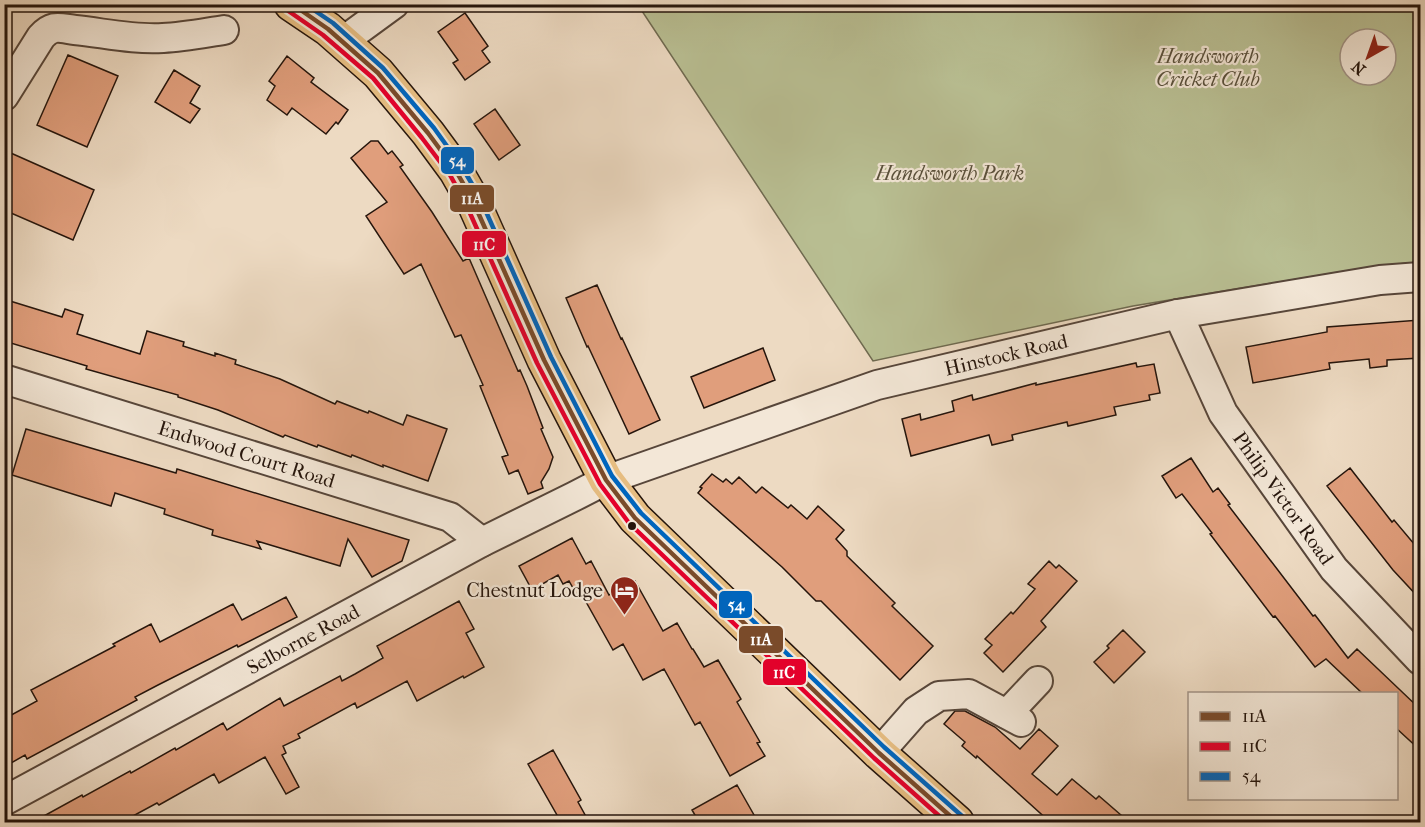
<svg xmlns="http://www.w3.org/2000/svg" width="1425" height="827" font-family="'IM FELL French Canon',serif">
<rect width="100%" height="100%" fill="#eddac2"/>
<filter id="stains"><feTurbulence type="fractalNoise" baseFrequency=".00333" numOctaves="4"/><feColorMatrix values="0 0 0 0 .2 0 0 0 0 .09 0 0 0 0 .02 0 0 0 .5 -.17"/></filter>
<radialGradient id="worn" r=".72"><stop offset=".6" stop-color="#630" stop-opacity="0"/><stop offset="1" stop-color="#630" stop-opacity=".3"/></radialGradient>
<path fill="#b9bf93" stroke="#6f6a50" stroke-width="1.5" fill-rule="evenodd" d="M638 5H1420V262L1376 266 1133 306 873 361ZM1350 39H1386V75H1350Z"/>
<path fill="#e09e7c" stroke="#25150c" stroke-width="1.5" d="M465 13 488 46 482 51 490 62 465 80 453 63 458 60 438 32Z
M68 55 118 76 87 147 37 125Z
M287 56 314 78 311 82 348 110 338 124 336 122 326 134 292 108 287 115 267 100 275 86 269 81Z
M174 70 200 86 190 103 200 109 190 123 155 102Z
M495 109 520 145 499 160 474 124Z
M371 141H378L388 154 392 151 403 165 400 167 432 212 463 261 469 258 518 371 520 370 527 386 543 428 541 429 553 457 549 469 541 482 543 488 528 494 518 470 509 474 502 457 508 455 480 386 483 385 461 335 455 337 421 264 404 274 366 216 387 202 351 158Z
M4 150 94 190 73 240 4 210Z
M597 285 621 339 622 338 660 420 629 434 588 346 587 347 566 298Z
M10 301 62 317 65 309 83 315 77 334 140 354 147 331 184 342 183 346 215 356V353L236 360 235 364 280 379 335 404 337 401 368 413 369 411 403 425 407 415 447 429 428 481 383 465V467L352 455 351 457 318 445 317 447 285 435 283 437 218 410 178 397V395L86 369 87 366 4 341V321Z
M1420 320V358L1387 360V366L1370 368 1369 359 1329 363 1330 369 1253 383 1246 347 1327 332V327Z
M763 348 775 380 704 408 691 377Z
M1136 363 1137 367 1154 364 1160 393 1149 395 1150 400 1114 407 1116 415 1068 426 1067 422 1012 435 1013 440 992 445 989 435 911 456 902 419 920 414 921 420 954 411 952 401 972 395 973 400 1036 383V385Z
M26 429 176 473 177 469 409 540 402 561 372 577 348 539 340 566 257 541 261 549 212 535 213 530 164 514 165 509 115 493 111 506 12 475Z
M1191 458 1213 492 1218 488 1230 504 1228 505 1313 616 1315 615 1348 658 1357 649 1420 709V750L1396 728V693H1362L1326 659 1315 667 1275 616 1273 617 1210 534 1212 533 1182 494 1176 498 1162 476Z
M1350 468 1392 522 1394 520 1420 551V599L1393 570 1327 486Z
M712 474 723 482 726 479 732 484 739 477 756 493 762 487 788 508 791 505 807 519 818 506 844 530 836 539 847 551V556L895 603 892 606 933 646 900 680 821 601H816L782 567 698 493 702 488 700 487Z
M572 538 586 564 591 561 609 595 635 581 663 631 677 623 692 649H693L704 667 718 660 741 699 737 702 760 742 757 743 765 756 730 776 700 722 695 725 664 669 643 680 623 644 613 650 581 593 577 595 569 581 563 584 558 575 532 590 519 566Z
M1049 561 1056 568 1059 565 1077 581 1041 621 1046 627 1003 672 984 653 992 645 985 639 1011 612 1013 614 1035 589 1028 584Z
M286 597 297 617 238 647 237 645 158 685 135 697 137 700 27 759 25 755 4 767V719L37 701 31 690 115 646 113 644 151 624 160 642 233 604 242 620Z
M459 601 474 629 466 633 484 667 464 678 463 676 417 701 407 681 357 708 355 703 298 734 300 738 283 746 286 753 282 755 299 787 286 794 265 757 219 783 214 774 159 805 157 803 122 822H33L82 795 83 797 130 771 131 773 175 748 176 750 223 723 227 730 280 698 284 706 340 676 342 681 355 674 383 658 377 646Z
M1123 630 1145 652 1114 683 1094 662 1109 648 1107 646Z
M955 711H965L995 727 1020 749 1039 729 1058 746 1032 774 1057 795 1072 779 1096 799 1099 796 1129 822H1050L977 756 976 758 962 746 965 742 944 724Z
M553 750 581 800 578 802 589 822H561L528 764Z
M737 785 758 822H699L692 810Z"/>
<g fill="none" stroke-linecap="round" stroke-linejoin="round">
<defs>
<g id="minor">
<path d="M342 42 394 4"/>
<path d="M4 96 41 37C53 24 59 28 75 30 104 33 134 40 163 38 184 37 204 33 224 30"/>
<path id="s1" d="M1178 314 1223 413 1334 569 1420 660"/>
<path id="s2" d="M4 379 450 517 482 542"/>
<path d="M1007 714 1038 681"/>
<path d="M879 753 916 711 939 696 969 694 1021 722"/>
<path id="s3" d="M4 801 482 542 575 496 606 480 877 385 1178 314 1380 280 1420 277"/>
</g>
<path id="major" d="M291 4 328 29 378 73 428 133 456 171 472 199 544 360 606 480 635 518 879 753 957 822"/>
</defs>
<use href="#minor" stroke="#57463a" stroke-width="32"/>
<use href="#major" stroke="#25150c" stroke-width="36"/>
<use href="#minor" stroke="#f3e7d7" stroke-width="28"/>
<use href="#major" stroke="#e6bd81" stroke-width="33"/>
<defs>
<path id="bus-1" d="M292 4 328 29 378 73 428 133 456 171 472 199 544 360 606 480 635 518 879 753 957 822"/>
<path id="bus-2" d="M287 10 323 35 373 78 422 138 450 175 465 202 537 363 600 484 629 523 874 758 946 822"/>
<path id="bus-3" d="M305 4 333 23 383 68 434 128 462 167 479 196 551 357 612 476 641 513 884 747 962 816"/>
</defs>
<use href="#bus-1" stroke="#f3e7d7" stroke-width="9"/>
<use href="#bus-2" stroke="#f3e7d7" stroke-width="9"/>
<use href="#bus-3" stroke="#f3e7d7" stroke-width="9"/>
<use href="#bus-1" stroke="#7a4b2a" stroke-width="4.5"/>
<use href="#bus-2" stroke="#e4002b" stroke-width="4.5"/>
<use href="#bus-3" stroke="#0065bd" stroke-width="4.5"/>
</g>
<defs>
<symbol id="hotel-pin" viewBox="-11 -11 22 30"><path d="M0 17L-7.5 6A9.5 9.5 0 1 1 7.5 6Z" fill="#8f2418" stroke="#f3e7d7"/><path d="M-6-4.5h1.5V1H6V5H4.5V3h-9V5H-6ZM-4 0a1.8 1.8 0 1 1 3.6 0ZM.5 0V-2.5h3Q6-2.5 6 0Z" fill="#fff"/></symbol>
</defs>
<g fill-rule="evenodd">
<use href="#hotel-pin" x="608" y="574" width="33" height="45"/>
</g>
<circle fill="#25150c" stroke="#f3e7d7" stroke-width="2" cx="632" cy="526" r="5"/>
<g text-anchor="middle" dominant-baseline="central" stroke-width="4.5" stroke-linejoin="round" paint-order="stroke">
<g font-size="20" font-style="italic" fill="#59503b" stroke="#f3e7d7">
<text x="1208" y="56">Handsworth<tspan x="1208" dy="23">Cricket Club</tspan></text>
<text x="950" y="173">Handsworth Park</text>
</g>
<g font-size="20" fill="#25150c" stroke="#f3e7d7">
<text stroke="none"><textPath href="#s3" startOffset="1102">Hinstock Road</textPath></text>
<text stroke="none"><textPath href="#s2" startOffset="254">Endwood Court Road</textPath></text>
<text stroke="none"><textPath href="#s1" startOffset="213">Philip Victor Road</textPath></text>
<text stroke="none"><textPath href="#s3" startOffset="340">Selborne Road</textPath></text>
</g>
<g font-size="20" fill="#25150c" stroke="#f3e7d7" text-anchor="end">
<text x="603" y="590">Chestnut Lodge</text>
</g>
</g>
<g stroke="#f3e7d7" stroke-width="2">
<rect x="440" y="146" width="35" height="29" rx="6" fill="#0065bd"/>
<rect x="449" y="184" width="46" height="29" rx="6" fill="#7a4b2a"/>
<rect x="461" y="230" width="46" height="28" rx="6" fill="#e4002b"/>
<rect x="718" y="590" width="35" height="29" rx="6" fill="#0065bd"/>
<rect x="738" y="625" width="46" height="29" rx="6" fill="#7a4b2a"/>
<rect x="762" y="658" width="45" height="28" rx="6" fill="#e4002b"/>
</g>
<g font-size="16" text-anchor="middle" font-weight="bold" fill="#fff">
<text x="457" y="166">54</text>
<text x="472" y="204">11A</text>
<text x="484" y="250">11C</text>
<text x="736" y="610">54</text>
<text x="761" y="645">11A</text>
<text x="784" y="678">11C</text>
</g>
<rect width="1425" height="827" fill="none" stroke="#eddac2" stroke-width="24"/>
<rect x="6" y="6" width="1413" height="815" fill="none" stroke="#25150c" stroke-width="3"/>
<rect x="12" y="12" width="1401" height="803" fill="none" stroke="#25150c" stroke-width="1.5"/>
<rect x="1188" y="692" width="210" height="108" fill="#f3e7d7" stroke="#a19386" stroke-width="1.5"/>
<rect x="1200" y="712" width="30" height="9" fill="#7a4b2a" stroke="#a19386" stroke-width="1.5"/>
<text x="1242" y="722" font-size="18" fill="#25150c">11A</text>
<rect x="1200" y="742" width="30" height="9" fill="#e4002b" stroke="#a19386" stroke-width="1.5"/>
<text x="1242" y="752" font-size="18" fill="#25150c">11C</text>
<rect x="1200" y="772" width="30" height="9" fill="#0065bd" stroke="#a19386" stroke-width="1.5"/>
<text x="1242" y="782" font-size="18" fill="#25150c">54</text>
<g transform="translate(1368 57) rotate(220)"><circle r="28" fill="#f3e7d7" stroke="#a19386" stroke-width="1.5"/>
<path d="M0-4.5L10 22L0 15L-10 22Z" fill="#8f2418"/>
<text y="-9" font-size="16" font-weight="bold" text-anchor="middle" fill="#25150c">N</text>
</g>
<rect width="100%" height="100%" filter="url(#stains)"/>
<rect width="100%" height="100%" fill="url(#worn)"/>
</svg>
